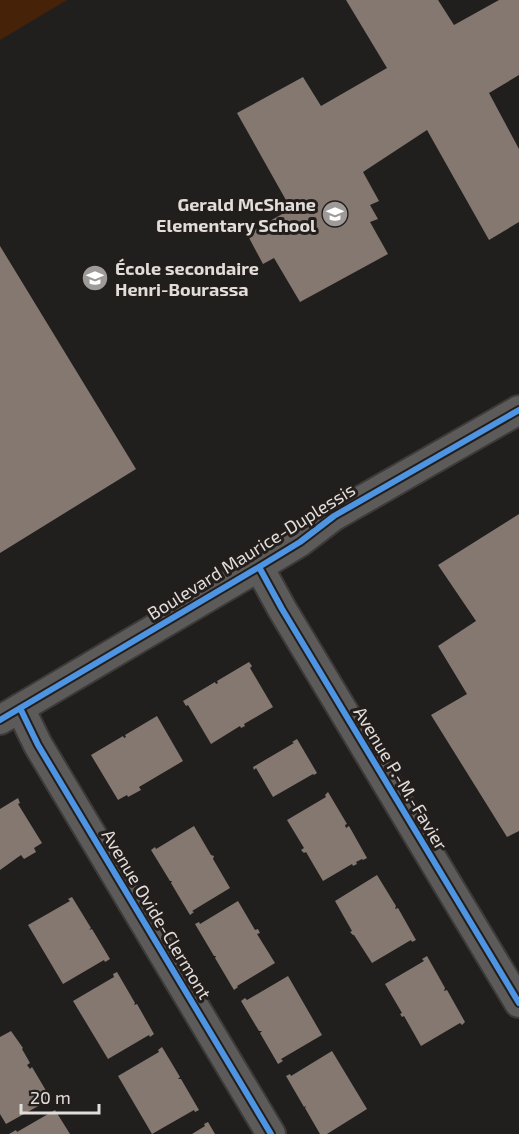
<svg xmlns="http://www.w3.org/2000/svg" width="519" height="1134" font-family="'Exo 2',sans-serif">
<rect width="100%" height="100%" fill="#211f1d"/>
<path fill="#462209" d="M0 0H67L0 40Z"/>
<path fill="#847871" d="M346 0H438L454 25 499 0H519V75L489 93 519 149V222L489 240 427 130 363 172 379 201 370 205 378 219 370 222 388 254 300 302 274 258 263 264 247 234 291 209 237 113 303 77 321 106 387 68Z
M0 246 136 469 0 553Z
M519 514V831L507 837 431 715 467 694 438 646 476 621 438 565Z
M249 662 252 666 250 668 273 707 244 724 245 726 241 728 240 726 211 744 188 705 186 706 183 701 215 682 216 684 218 683 217 681Z
M157 716 183 761 139 787 141 790 128 797 127 795 118 800 91 755 123 736 124 738 126 737 125 735Z
M297 739 317 773 314 775 313 774 273 797 256 768 254 770 253 767 294 743 292 742Z
M328 792 347 824 345 825 346 828 349 826 367 858 363 860 362 859 356 862 357 864 353 866 352 864 323 881 306 852 304 853 301 850 304 848 287 820 326 797 325 795Z
M18 798 20 803 18 804 42 843 34 848 36 852 24 859 21 855 0 870V809Z
M194 826 211 855 214 856 213 859 230 888 192 911 194 912 190 915 171 883 172 881H170L151 850 155 847 156 849Z
M377 875 396 906 395 909 398 908 416 940 412 942 411 940 372 963 354 935H353L350 932 352 931 335 901Z
M72 897 91 928 89 930 92 929 110 959 105 962 104 960 63 984 28 925 70 901 68 899Z
M238 901 255 930 258 929 260 933 257 934 275 963 237 986 238 987 234 990 215 958 216 956H214L195 924 199 922 200 924Z
M427 956 445 988 444 991 447 990 465 1022 462 1025 460 1023 421 1046 404 1016 402 1017 400 1014 402 1013 385 984 424 961 422 959Z
M117 972 135 1003 134 1005 137 1004 154 1034 150 1037 149 1035 108 1059 73 1001 114 977 113 974Z
M288 976 322 1035 281 1059 283 1061 278 1064 260 1033 262 1031H259L241 1001 245 998 247 1000Z
M11 1031 23 1048 22 1049 30 1063 27 1065 30 1069 32 1067 51 1099 6 1124 0 1114V1037Z
M162 1047 180 1077 178 1079H181L199 1110 195 1112 194 1110 152 1134 118 1076 159 1052 158 1050Z
M332 1051 367 1109 327 1134H320L305 1108 306 1106 304 1107 286 1076 290 1074 291 1076Z
M55 1110 70 1134H9L16 1130 17 1132Z
M208 1122 215 1134H192L205 1126 204 1124Z"/>
<g fill="none" stroke-linecap="round" stroke-linejoin="round">
<defs>
<path id="street" d="M259 567 282 609 519 1003
M20 708 38 745 271 1134
M0 720 259 567 300 542 334 516 519 410"/>
</defs>
<use href="#street" stroke="#3d3b39" stroke-width="32"/>
<use href="#street" stroke="#5d5b59" stroke-width="28"/>
<defs>
<path id="cycleway" d="M259 567 282 609 519 1003
M20 708 38 745 271 1134
M0 720 259 567 300 542 334 516 519 410"/>
</defs>
<use href="#cycleway" stroke="#231e1b" stroke-width="10"/>
<use href="#cycleway" stroke="#4d94e3" stroke-width="6"/>
</g>
<defs>
<symbol id="school-disc" viewBox="-11 -11 22 22"><circle r="9.5" fill="#9e9a98" stroke="#231e1b"/><path d="M0-5L7-2L0 1L-7-2ZM-4 1L0 2.5L4 1V4Q0 6-4 4Z" fill="#fff"/></symbol>
</defs>
<g fill-rule="evenodd">
<use href="#school-disc" x="320" y="199" width="30" height="30"/>
<use href="#school-disc" x="80" y="263" width="30" height="30"/>
</g>
<g text-anchor="middle" dominant-baseline="central" stroke-width="6" stroke-linejoin="round" paint-order="stroke">
<g font-size="18" font-weight="bold" fill="#e1dddb" stroke="#231e1b" text-anchor="end">
<text x="316" y="204">Gerald McShane<tspan x="316" dy="21">Elementary School</tspan></text>
<text x="115" y="268" text-anchor="start">École secondaire<tspan x="115" dy="21">Henri-Bourassa</tspan></text>
</g>
<g font-size="18" fill="#e1dddb" stroke="#231e1b">
<text transform="translate(251 551) rotate(-32)">Boulevard Maurice-Duplessis</text>
<text transform="translate(401 778) rotate(59)">Avenue P.-M.-Favier</text>
<text transform="translate(157 914) rotate(59)">Avenue Ovide-Clermont</text>
</g>
</g>
<path d="M21 1104v9h78v-9" fill="none" stroke="#e1dddb" stroke-width="3"/>
<text x="30" y="1104" font-size="18" fill="#e1dddb" stroke="#231e1b" stroke-width="4.5" paint-order="stroke">20 m</text>
</svg>
